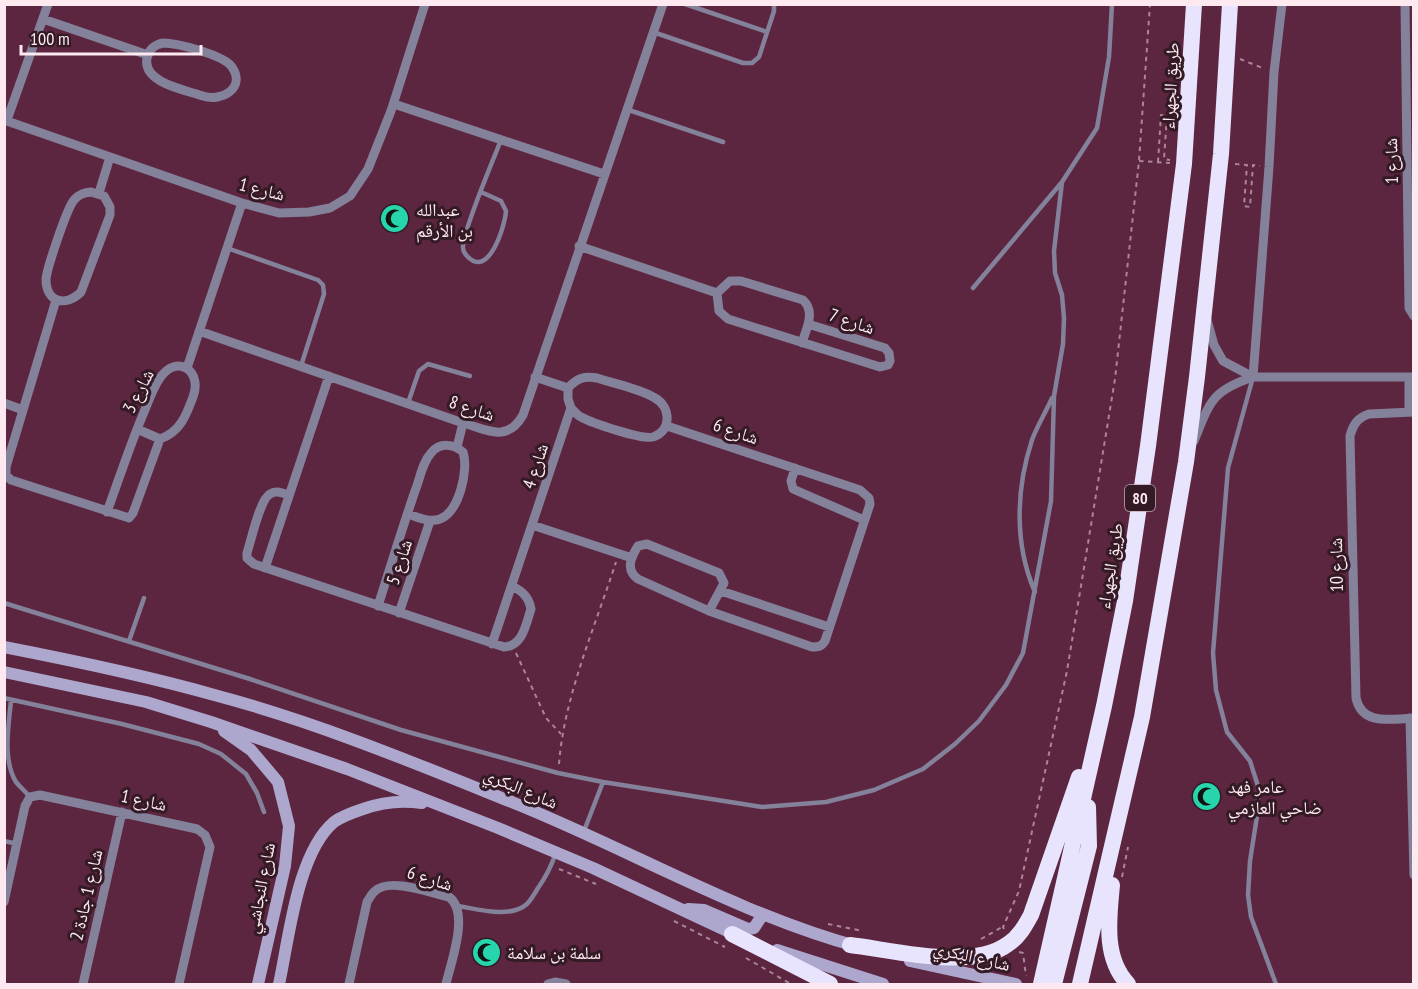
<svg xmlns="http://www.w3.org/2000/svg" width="1418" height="989" font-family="'PT Sans Narrow','Noto Naskh Arabic',sans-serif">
<rect width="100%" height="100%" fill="#5d2640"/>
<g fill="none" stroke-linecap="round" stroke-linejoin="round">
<path stroke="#ac8697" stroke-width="2" stroke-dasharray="4.5 4.5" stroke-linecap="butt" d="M1240 59 1265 69
M1139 161 1170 163
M1158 162 1161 115 1167 116 1164 159 1170 160
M1235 164 1247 165 1244 206 1250 207 1253 165 1260 166
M516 653 546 718 561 734
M559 764C564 697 595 627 616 562
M559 869 596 884
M1122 877 1128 847
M674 921 725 947
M828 924 863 931
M1004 929 1003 927 1019 891 1067 671 1115 379 1139 161 1150 4
M981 939 1002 927
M1019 952 1023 953 1026 976
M746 958 791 984"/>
<path stroke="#84819a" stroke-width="4.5" d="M685 4 767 32
M653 32 743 63H752L759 57 774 11V4
M626 109 723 142
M481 192 501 201 506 211C505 225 489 280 467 256 465 254 463 251 463 248 461 235 494 158 501 140
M227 248 318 280 323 285 324 294 301 366
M973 288 1062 182
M1253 377 1228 468 1213 653 1216 690 1227 732 1250 761 1258 786V810L1250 861 1248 895 1251 917 1276 984
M408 403 419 371 428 364 470 376
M1035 592C1014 544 1016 489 1032 440 1037 426 1046 412 1052 398
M4 603 250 679 401 730 558 773 603 782 762 807 826 802 874 790 923 769 955 744 979 721 1006 685 1023 653 1051 501 1054 396 1063 344 1064 318 1062 295 1055 273 1054 251 1062 182 1097 128 1109 57 1112 4
M129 641 144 598
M4 698 122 724 199 744 221 754 246 774 257 793 264 812
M11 700C9 725 2 759 16 782 20 787 25 791 29 796
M584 831 603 782
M4 841 18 844
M458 906C477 909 510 919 527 904 531 900 535 893 538 888 545 878 551 867 555 855"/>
<path stroke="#84819a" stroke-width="9" d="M1405 4 1409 308 1414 316
M43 19 148 55
M163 43C177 43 224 55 232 67 246 88 222 102 203 96 186 90 142 83 147 58 149 49 154 45 163 43Z
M394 104 604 174
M4 120 242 203 279 213 309 212 330 208 350 196 368 169 391 111 425 4
M7 120 48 4
M91 192 104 196 110 207V215L81 292C66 307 46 303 46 279 47 268 67 208 74 200 79 194 84 193 91 192Z
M99 193 110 157
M579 246 717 293
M56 300 6 467V475L11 480 129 518 133 513 160 439
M1207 320 1214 345 1223 361 1253 377
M199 331 463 423C488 430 507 443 523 415L663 4
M802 343C806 329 816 312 803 300L741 281H730L717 293 719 311 728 319 880 367 888 365 890 361 889 353 885 348 808 324
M187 368 242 203
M535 377 568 388
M1253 377 1269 167 1274 72 1282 4
M1409 377V412
M568 388C577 378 584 376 597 378 615 384 638 388 655 398 671 407 672 431 653 437 642 440 592 423 581 417 577 415 574 411 571 408
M4 403 23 410
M1414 412 1369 414C1357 418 1353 425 1350 436L1356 698C1362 726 1391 719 1414 718
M667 426 860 490 869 498 870 504 825 641C821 647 818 647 812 647L709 611 638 579C625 570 631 557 638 546L647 544 719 573 724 583 709 611
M1194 441C1210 402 1211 391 1253 377H1414
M457 447 463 423
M795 468 791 481 793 489 864 520
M289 495C282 493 276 490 270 494 260 499 251 541 247 553V558L254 564 504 647C523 646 526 624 531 609 529 597 522 591 512 586
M107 512C119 479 130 445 144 412 149 400 153 388 160 378 177 353 203 371 193 397 186 416 180 432 160 439L137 429
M532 525 632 558
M265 568 329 376
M721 591 829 627
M378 606C390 568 402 529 415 491 420 479 422 463 431 453 440 442 454 444 463 452 469 470 459 512 440 519 429 523 418 517 408 514
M399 613 430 521
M492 644 571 408 568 399V388
M1410 718 1414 875
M4 902 25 806 30 797 40 795 197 829 205 835 210 847 179 984
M83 984 122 812
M349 984 367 902C369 899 372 893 375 891 390 877 431 893 449 897 470 912 451 962 446 984
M548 984 555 982 566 984"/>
<path stroke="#ada7ce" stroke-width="12" d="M4 647C76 661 148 676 218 696 319 723 417 764 514 803 629 849 738 914 859 947
M4 672 146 702 211 722 347 769 498 828 593 868 738 936
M224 731 251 750 278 782 289 826 285 866 258 984
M688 909 704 910 748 929 754 928 763 914
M777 950 883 984
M910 961 1016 984
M279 984C289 939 297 853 334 822 342 816 354 812 363 809 382 802 402 800 422 803"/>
<path stroke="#e8e4fd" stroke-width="16" d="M1112 885C1109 918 1103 958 1128 984
M732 934 830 984
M850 945C893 950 972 971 1008 944 1019 937 1025 926 1031 915L1079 777
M1041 984 1104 706 1125 601 1148 446 1184 164 1194 4
M1054 984 1089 846 1088 807
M1080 984 1142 717 1186 462 1197 377 1221 154 1230 4"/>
</g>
<defs>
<symbol id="mosque-disc" viewBox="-11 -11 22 22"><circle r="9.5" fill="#27d5ad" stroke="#331a25"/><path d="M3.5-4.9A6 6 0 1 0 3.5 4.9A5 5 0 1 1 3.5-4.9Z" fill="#111"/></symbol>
</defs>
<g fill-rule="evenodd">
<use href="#mosque-disc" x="378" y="202" width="33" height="33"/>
<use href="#mosque-disc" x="1190" y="780" width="33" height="33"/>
<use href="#mosque-disc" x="470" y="936" width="33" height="33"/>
</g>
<g text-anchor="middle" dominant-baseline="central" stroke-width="6" stroke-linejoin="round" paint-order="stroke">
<rect fill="#331a25" stroke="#c2abb4" stroke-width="1.5" x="1125" y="485" width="30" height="26" rx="4.5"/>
<g font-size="16" font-weight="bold" fill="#ffe9f1">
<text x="1140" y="498">80</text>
</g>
<g font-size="18" fill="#ffe9f1" stroke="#331a25">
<text transform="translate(1170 86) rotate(-87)">طريق الجهراء</text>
<text transform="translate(1391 161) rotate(-91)">شارع 1</text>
<text transform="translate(262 189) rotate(14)">شارع 1</text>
<text transform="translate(852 321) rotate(18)">شارع 7</text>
<text transform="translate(138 391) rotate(-63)">شارع 3</text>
<text transform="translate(472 408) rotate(18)">شارع 8</text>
<text transform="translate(736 431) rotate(19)">شارع 6</text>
<text transform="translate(535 466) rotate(-72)">شارع 4</text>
<text transform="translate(399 562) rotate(-72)">شارع 5</text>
<text transform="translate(1336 565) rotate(-91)">شارع 10</text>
<text transform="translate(1110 566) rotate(-81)">طريق الجهراء</text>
<text transform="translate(521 788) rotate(23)">شارع البكري</text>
<text transform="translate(144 800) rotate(12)">شارع 1</text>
<text transform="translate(430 878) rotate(17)">شارع 6</text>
<text transform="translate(260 888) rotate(-79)">شارع النجاشي</text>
<text transform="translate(86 895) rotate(-77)">شارع 1 جادة 2</text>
<text transform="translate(972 956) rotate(13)">شارع البكري</text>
</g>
<g font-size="18" fill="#ffe9f1" stroke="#331a25" text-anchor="start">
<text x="416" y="209">عبدالله<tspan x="416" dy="21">بن الأرقم</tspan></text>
<text x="1228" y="786">عامر فهد<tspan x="1228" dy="21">ضاحي العازمي</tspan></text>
<text x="507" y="952">سلمة بن سلامة</text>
</g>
</g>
<rect width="1418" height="989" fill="none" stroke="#ffe9f1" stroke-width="12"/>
<path d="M21 45v9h180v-9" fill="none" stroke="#ffe9f1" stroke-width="3"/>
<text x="30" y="45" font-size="18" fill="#ffe9f1" stroke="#331a25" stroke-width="4.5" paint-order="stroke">100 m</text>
</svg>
